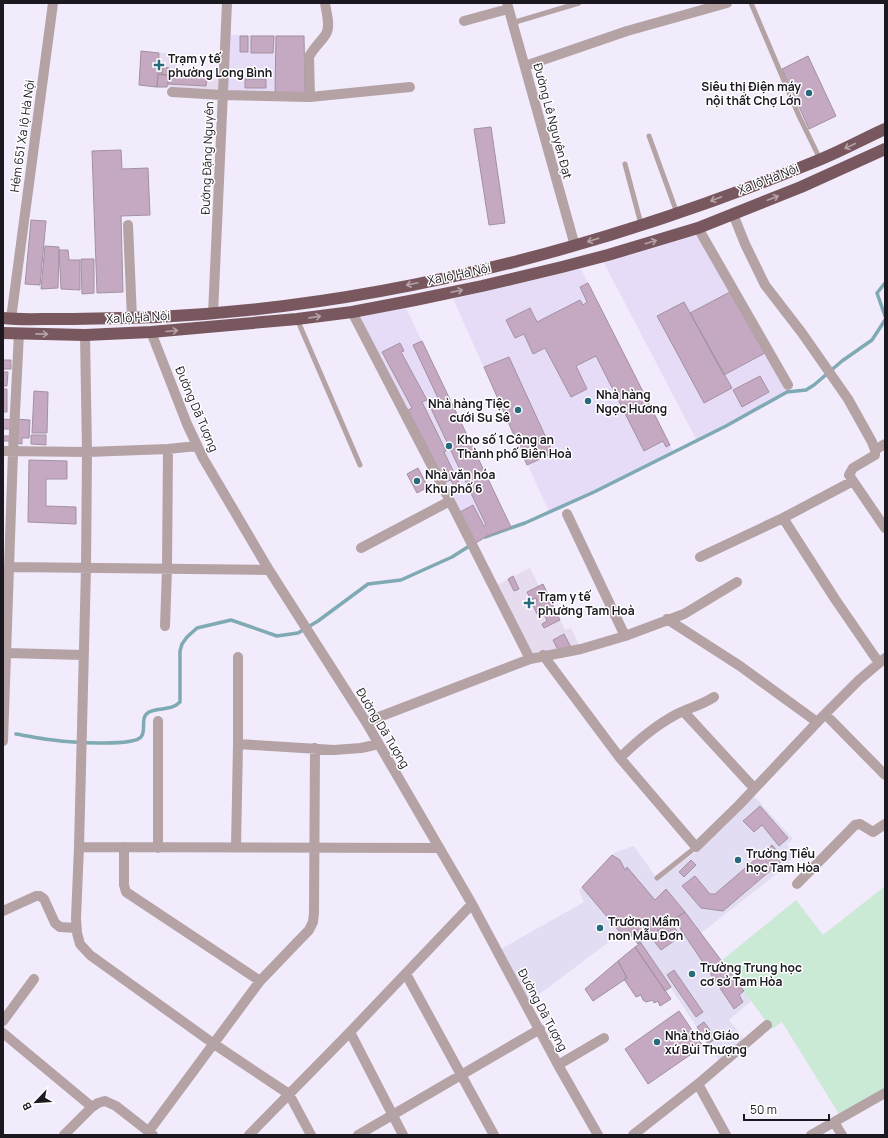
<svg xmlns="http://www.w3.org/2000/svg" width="888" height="1138" font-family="Manrope,sans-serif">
<rect width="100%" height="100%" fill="#f1ebfc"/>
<path fill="#e6dcf8" d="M229 35 304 36 305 93 226 92Z
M697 235 787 392 697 441 604 263Z
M581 269 674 453 594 492 549 512 453 299Z
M406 308 511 527 487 536 476 543 359 316Z"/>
<path fill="#e2ddf3" d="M753 795 793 839 787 844 794 856 788 865 701 933 751 1001 729 1020 744 1039 719 1061 671 988 665 991 635 947 638 944 630 934 622 939 618 935 529 1002 501 949 584 902 579 890 616 852 634 846 658 880 701 848Z"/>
<path fill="#e7dbf0" d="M141 51 177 54 176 76 219 79 218 91 139 85Z
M530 568 539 586 543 584 565 630 571 628 579 645 532 654 497 585Z"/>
<path fill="#caead5" d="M885 886V1088L839 1114 782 1022 772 1029 721 961 796 900 823 935Z"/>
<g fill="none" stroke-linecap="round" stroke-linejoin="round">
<path stroke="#7faab3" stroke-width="3.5" d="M885 283 877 293 885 316
M485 537 525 523 594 492 726 426 787 392 806 390 814 385 842 361 872 340 885 320
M16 734C28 736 41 739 53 740 67 742 132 747 141 737 147 730 139 718 149 712 160 707 171 711 180 702V651L182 644 187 637 197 628 231 620 277 636 298 633 318 621 368 584 401 580 452 557 471 545"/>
</g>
<path fill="#c5a9c3" stroke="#a291a0" d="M240 36H248V52H240Z
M251 36H274L273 53H251Z
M276 36H304L305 93H275Z
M141 51 159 53 158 67H162V75L158 74 157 87 139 85Z
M808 56 836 116 809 129 782 69Z
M162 67 169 68 168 75H162Z
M158 74 168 75 167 87H157Z
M168 75 207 78 206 86 168 84Z
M245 79H266V88H245Z
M491 127 505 223 489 225 474 129Z
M121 150 122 169 148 168 150 215 121 216 123 292 97 293 92 151Z
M31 220 46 221 40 285 25 284Z
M45 246 59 247 58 288 41 289Z
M59 250H68L69 260H80V290L61 289Z
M81 259H94V293L82 294Z
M588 283 670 445 666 447 663 441 644 451 596 356 576 366 587 389 571 397 545 348 533 354 524 334 515 338 506 320 530 308 537 322 580 300 583 305 587 302 580 287Z
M730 292 765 353 724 375 690 313Z
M684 302 732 388 704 403 657 316Z
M422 341 511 527 487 536 476 543 460 512 473 505 484 526 486 525 428 402 438 398 413 345Z
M400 343 404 351 401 352 427 400 422 402 446 451 444 452 461 487 455 489 451 480 445 482 408 410 412 408 382 352Z
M509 357 553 453 527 465 484 367Z
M3 360H11V369H3Z
M3 372H8L7 386H3Z
M760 376 769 392 742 407 733 390Z
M3 389H7V412H3Z
M34 391 48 392 47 433H32Z
M3 419 13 420 12 429H3Z
M15 419 30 420 29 438H22V444L14 443Z
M31 435H46V445L31 444Z
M3 436H10V441H3Z
M29 460 67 461V479H46V506L76 507V524L28 522Z
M418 468 428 487 417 493 407 474Z
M513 576 519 589 514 591 508 579Z
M543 584 560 620 544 628 542 624 547 621 543 611 537 614 532 603 537 601 536 598 531 600 527 592Z
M564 634 571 647 558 650 553 640Z
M760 806 788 838 779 846 762 825 754 832 743 821Z
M772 845 784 859 723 911 701 908 682 886 695 876 710 894H715Z
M612 855 620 860 625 870 627 867 655 900 666 889 685 912 638 944 630 934 624 937 582 887Z
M691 860 696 865 684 877 679 872Z
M685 912 744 991 739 995 743 1002 734 1009 674 919Z
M670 922 681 936 661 950 650 936Z
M641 943 671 987 665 991 635 947Z
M635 947 671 999 660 1006 658 1001 654 1003 653 1000 646 1002 643 1000 641 995 636 997 624 979 627 978 618 961Z
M618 961 627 978 593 1001 585 989Z
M674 970 703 1012 696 1017 667 975Z
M679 1011 703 1046 648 1084 625 1049Z
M704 1022 716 1038 708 1044 697 1027Z"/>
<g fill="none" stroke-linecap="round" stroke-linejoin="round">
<path stroke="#b4a2a5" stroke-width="5" d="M751 3 799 116 820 159
M512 23 579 3
M649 136 677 213
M625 164 641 224
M297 319 360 465
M657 878 696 847"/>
<path stroke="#b4a2a5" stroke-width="10" d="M507 3 575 246
M464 21 508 9
M525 66 627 31 727 3
M172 92 222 95 310 97 410 87
M310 97 309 57C313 48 321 42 326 34 331 25 326 12 325 3
M733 214 745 244 765 285 802 333 848 399 872 442 875 450V455L853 468 849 475 885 528
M128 225 132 318
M698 228 788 385
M352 312 450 501 530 659
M213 314 227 3
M11 319 53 3
M151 332 187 424 203 458 269 570 366 722 472 904 558 1065 598 1135
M85 335 87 452 86 568 79 847 76 918 77 933 80 944 90 955 214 1044 289 1094 311 1135
M875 450 885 444
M3 451 87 452 168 449 197 446
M567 514 625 636
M783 518 835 599 879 663
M361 548 450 501
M700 557 783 518 853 481
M9 567 269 570
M667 619 740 666 817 722
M165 626 167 569 168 449
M6 653 83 655
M543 655 620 758 696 847 739 805 825 714
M885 658 859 680 825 714 885 775
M684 712 754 788
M366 722 530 659 581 649 625 636 684 614 737 582
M3 741 13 452 19 333
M238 744 334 750 361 748 379 744
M620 758C637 741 656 725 677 714 689 708 702 705 714 697
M79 847 438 848
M124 847V885L126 892 260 981
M236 847 238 744V657
M158 848V721
M797 884 855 825 860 824 873 832 885 824
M3 911 36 896H40L44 899 55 923 60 927 76 928
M406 974 494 1135
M3 1021 34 979
M350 1032 403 1135
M3 1033 92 1107
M558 1065 604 1038
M698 1084 726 1135
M834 1122 842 1135
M149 1131 260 981 309 930 313 922 314 913 315 748
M64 1135 92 1107 98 1103 105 1101 116 1106 153 1135
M249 1135 350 1032 472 904
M358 1135 540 1029
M633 1135 698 1084 767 1025
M811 1135 885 1093"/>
<path stroke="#78585e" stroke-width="12" d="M3 318C20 320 37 319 53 319 88 319 123 318 158 317 386 306 609 246 819 160 841 151 863 139 885 129
M3 333 85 335 151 332 297 319 352 312 415 300 482 286 562 267 608 255 698 228 801 187 885 149"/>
</g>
<defs><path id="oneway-shaft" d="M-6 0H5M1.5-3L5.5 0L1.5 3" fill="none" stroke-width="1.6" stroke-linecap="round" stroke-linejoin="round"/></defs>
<g stroke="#b5a3a6">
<use href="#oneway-shaft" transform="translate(850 146) rotate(155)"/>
<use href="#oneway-shaft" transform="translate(773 198) rotate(-21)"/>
<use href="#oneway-shaft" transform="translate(716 199) rotate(159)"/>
<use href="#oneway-shaft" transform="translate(593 240) rotate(162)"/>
<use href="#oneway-shaft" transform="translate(651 242) rotate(-17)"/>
<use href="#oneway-shaft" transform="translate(412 284) rotate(168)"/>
<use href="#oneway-shaft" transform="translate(457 291) rotate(-12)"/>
<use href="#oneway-shaft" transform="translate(315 317) rotate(-8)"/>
<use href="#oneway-shaft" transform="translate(172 331) rotate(-5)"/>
<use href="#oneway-shaft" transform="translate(42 334) rotate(1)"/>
</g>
<g fill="#286a7d" stroke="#fff" stroke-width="1.5">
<path d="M157 59h4v4h4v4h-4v4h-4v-4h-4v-4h4z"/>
<circle cx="809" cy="93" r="4"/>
<circle cx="588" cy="401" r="4"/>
<circle cx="518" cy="410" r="4"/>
<circle cx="449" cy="446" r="4"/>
<circle cx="417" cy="481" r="4"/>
<path d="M527 597h4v4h4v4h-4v4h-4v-4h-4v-4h4z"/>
<circle cx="738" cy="860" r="4"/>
<circle cx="600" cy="928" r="4"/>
<circle cx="692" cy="974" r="4"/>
<circle cx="657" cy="1042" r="4"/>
</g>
<g text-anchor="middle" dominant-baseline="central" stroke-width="3" stroke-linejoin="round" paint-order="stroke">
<g font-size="12" font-weight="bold" fill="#1b1820" stroke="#fff" text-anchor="start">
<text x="168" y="58">Trạm y tế<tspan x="168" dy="14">phường Long Bình</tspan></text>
<text x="801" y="86" text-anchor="end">Siêu thị Điện máy<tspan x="801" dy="14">nội thất Chợ Lớn</tspan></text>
<text x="596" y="394">Nhà hàng<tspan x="596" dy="14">Ngọc Hương</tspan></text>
<text x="510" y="403" text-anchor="end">Nhà hàng Tiệc<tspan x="510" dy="14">cưới Su Sê</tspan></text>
<text x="457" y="439">Kho số 1 Công an<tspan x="457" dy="14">Thành phố Biên Hoà</tspan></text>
<text x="425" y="474">Nhà văn hóa<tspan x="425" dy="14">Khu phố 6</tspan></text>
<text x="538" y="596">Trạm y tế<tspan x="538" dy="14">phường Tam Hoà</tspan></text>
<text x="746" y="853">Trường Tiểu<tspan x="746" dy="14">học Tam Hòa</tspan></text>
<text x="608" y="921">Trường Mầm<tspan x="608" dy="14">non Mẫu Đơn</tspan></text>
<text x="700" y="967">Trường Trung học<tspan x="700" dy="14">cơ sở Tam Hòa</tspan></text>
<text x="665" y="1035">Nhà thờ Giáo<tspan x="665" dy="14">xứ Bùi Thượng</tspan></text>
</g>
<g font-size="12" fill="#1b1820" stroke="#fff">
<text transform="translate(553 121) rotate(75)">Đường Lê Nguyên Đạt</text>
<text transform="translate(22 136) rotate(-82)">Hẻm 651 Xa lộ Hà Nội</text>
<text transform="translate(207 158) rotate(-88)">Đường Đặng Nguyên</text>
<text transform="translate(768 179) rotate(-21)">Xa lộ Hà Nội</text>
<text transform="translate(459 274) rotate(-12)">Xa lộ Hà Nội</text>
<text transform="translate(138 317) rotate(-3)">Xa lộ Hà Nội</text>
<text transform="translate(197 409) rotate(67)">Đường Dã Tượng</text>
<text transform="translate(383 728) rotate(59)">Đường Dã Tượng</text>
<text transform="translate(543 1010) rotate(62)">Đường Dã Tượng</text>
</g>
</g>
<rect width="888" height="1138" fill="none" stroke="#1b1820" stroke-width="8"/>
<g transform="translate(36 1102) rotate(245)" stroke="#ffffff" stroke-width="3" paint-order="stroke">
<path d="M0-3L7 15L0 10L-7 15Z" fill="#1b1820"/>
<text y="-6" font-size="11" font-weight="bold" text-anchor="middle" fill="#1b1820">B</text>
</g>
<path d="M744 1114v6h85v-6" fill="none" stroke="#1b1820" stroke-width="2"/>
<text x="750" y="1114" font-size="12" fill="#1b1820" stroke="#ffffff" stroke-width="3" paint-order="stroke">50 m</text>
</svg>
